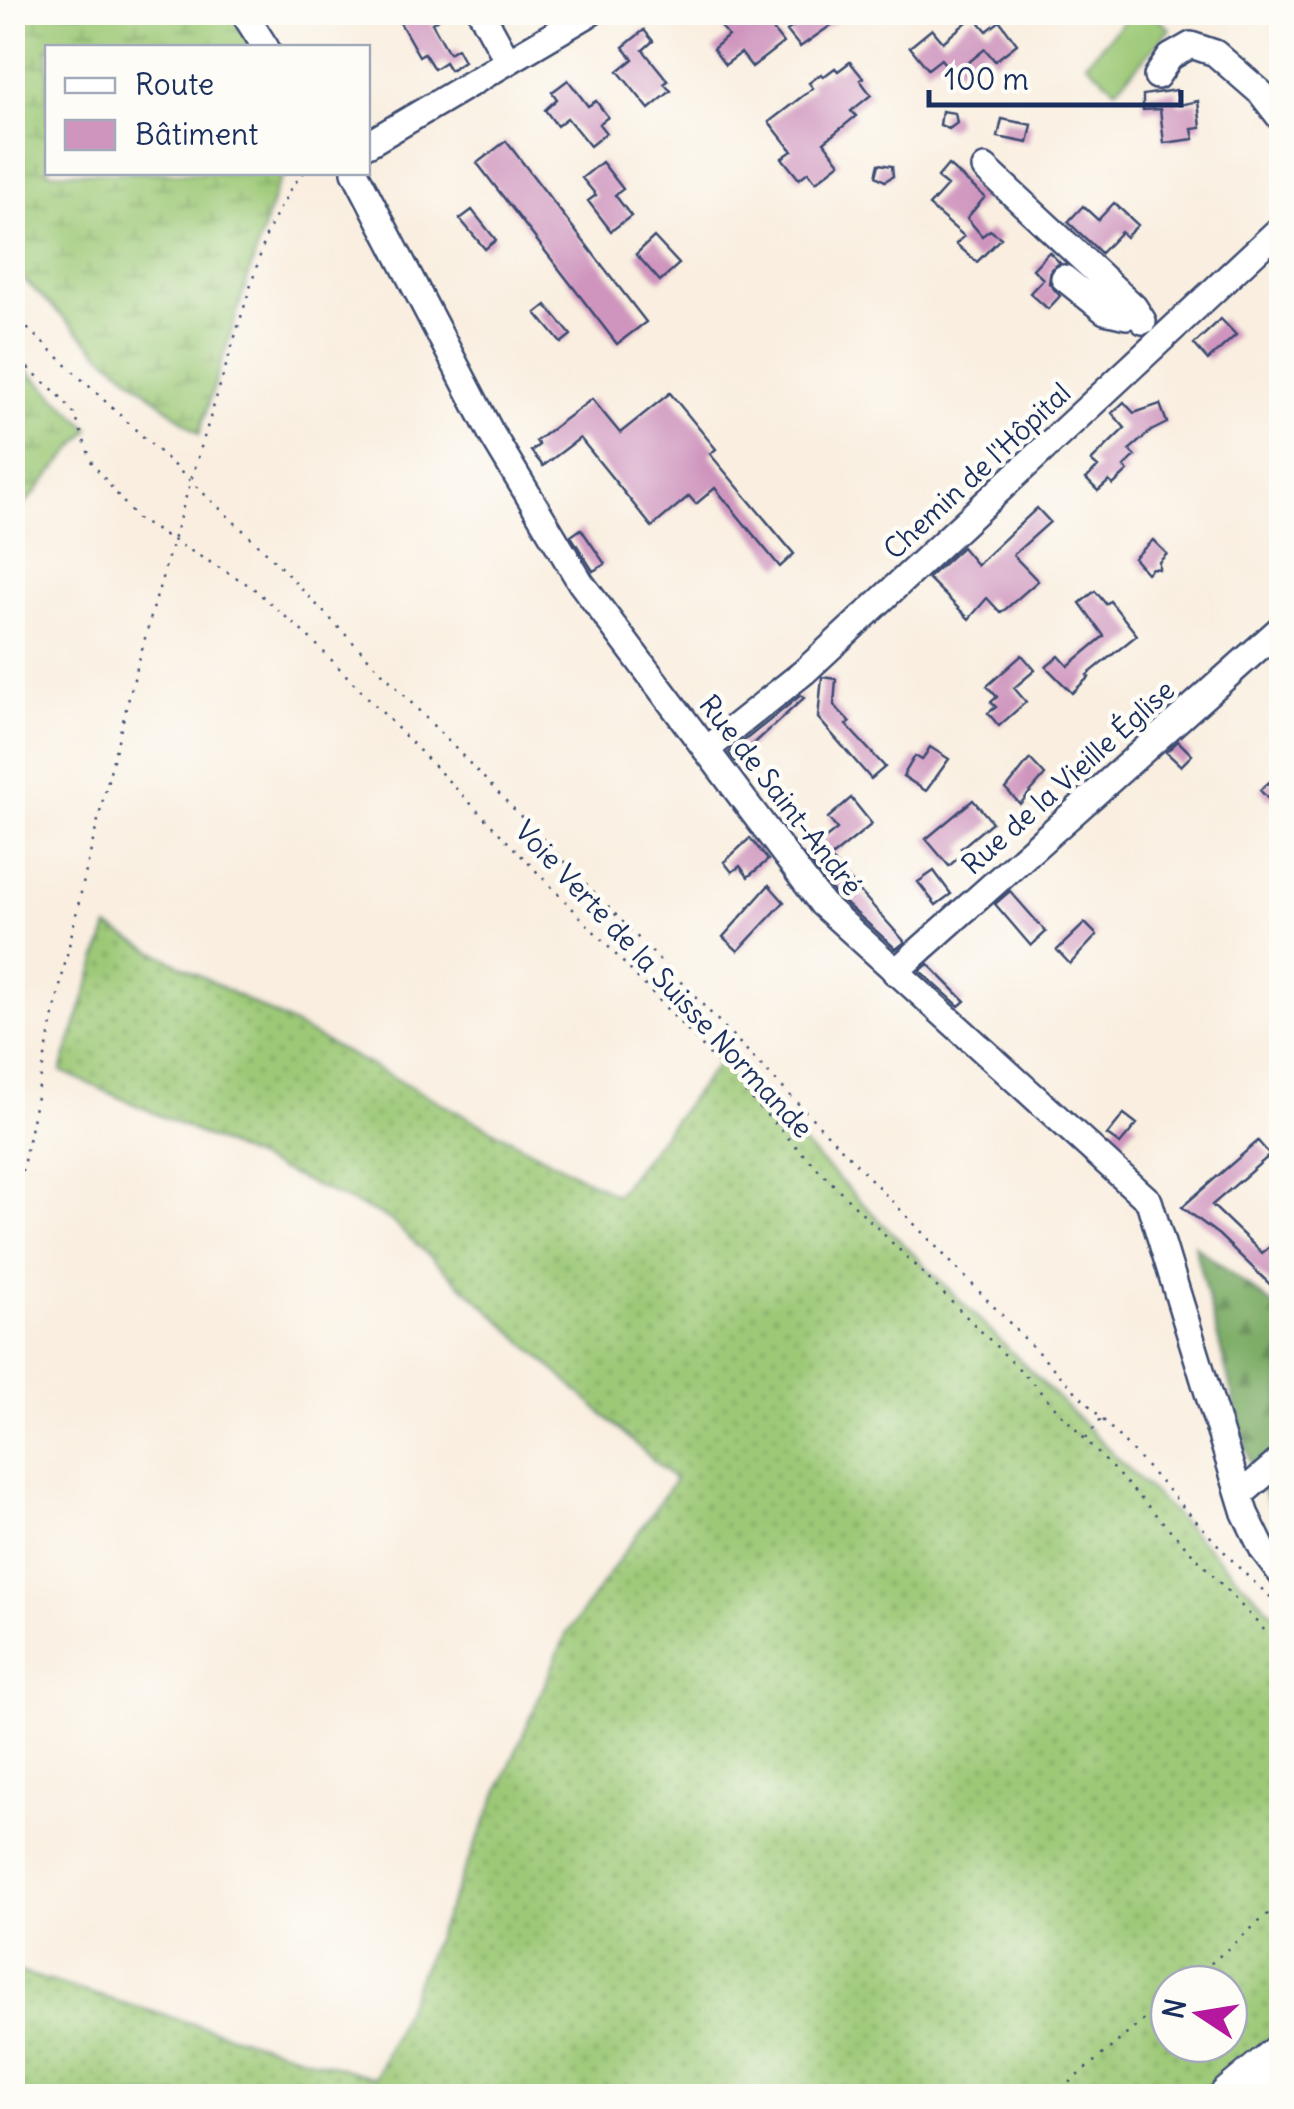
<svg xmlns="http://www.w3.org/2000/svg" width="1294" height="2109" font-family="Delius,sans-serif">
<defs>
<pattern id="grass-dots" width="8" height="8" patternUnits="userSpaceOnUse" patternTransform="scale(2.5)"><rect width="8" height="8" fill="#9dc977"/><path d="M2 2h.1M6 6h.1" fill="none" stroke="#7fa465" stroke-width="1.8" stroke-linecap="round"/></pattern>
<pattern id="forest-firs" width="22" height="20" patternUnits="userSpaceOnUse" patternTransform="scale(2.5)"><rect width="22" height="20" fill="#7ead68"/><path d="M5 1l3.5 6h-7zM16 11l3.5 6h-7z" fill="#668d59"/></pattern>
<pattern id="wetland-marsh" width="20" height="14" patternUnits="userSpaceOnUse" patternTransform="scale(2.5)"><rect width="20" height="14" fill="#9dc977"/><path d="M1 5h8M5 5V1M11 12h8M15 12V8" fill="none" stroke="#7fa465"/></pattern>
</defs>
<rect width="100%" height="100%" fill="#fdfcf7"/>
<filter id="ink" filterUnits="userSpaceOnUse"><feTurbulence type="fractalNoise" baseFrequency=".01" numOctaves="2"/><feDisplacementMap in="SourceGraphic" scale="20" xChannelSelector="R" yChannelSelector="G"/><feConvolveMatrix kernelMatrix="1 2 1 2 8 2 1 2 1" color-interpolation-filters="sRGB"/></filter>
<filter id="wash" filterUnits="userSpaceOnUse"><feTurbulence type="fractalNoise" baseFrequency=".0048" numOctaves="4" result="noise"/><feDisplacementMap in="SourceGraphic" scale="40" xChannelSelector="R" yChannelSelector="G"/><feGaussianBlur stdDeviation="2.25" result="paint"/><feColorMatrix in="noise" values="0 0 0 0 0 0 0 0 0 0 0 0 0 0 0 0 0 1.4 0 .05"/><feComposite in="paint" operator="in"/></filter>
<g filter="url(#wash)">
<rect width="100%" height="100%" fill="#f9eedf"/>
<path fill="url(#grass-dots)" stroke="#5c7c6a" stroke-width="2.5" fill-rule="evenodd" d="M108 927 616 1195 720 1061 1281 1621V2026L1201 2096H13L12 1970 375 2078 566 1635 675 1480 389 1219 61 1071ZM1169 1984H1229V2044H1169Z"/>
<path fill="url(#forest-firs)" stroke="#4c6e63" stroke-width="2.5" d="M1194 1245 1281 1311V1531L1249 1459Z"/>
<path fill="url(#wetland-marsh)" stroke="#5c7c6a" stroke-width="2.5" d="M12 13H235L257 47 48 48V172L285 173 276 189 199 434 98 351 13 269Z
M13 357 90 429 13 518Z"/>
<path fill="#9dc977" stroke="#5c7c6a" stroke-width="2.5" d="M1131 13H1151L1170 29 1116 89 1086 63Z"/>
<g id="blocks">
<path fill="#cf95be" d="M394 12H450L432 23 449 53 457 48 464 61 450 70 445 62 434 69 424 53 419 56Z
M728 12H759L783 43 752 67 741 53 725 65 713 49 728 36 717 21Z
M798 12H850L800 47 787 31 802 19Z
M974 16 987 31 1000 21 1017 44 995 61 985 49 953 75 941 59 928 69 910 47 932 29 943 42Z
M644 30 653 41 643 50 668 81 664 84 671 91 649 109 618 71 633 59 623 47Z
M850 62 863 78 860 80 871 95 851 111 856 116 824 142 840 163 816 182 808 172 799 179 782 158 792 151 769 122 813 88 809 83 821 74 823 77 835 68 838 71Z
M568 80 588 106 596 101 608 117 599 124 606 133 590 146 567 118 557 126 545 110 557 99 552 92Z
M1176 90 1179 105 1198 101 1201 128 1192 129 1194 139 1164 143 1160 109 1143 110V95Z
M942 111 955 113 957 123 949 129 940 125Z
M1002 119 1032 125 1028 143 998 137Z
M506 141 646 322 617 344 477 163Z
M602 162 623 189 615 195 631 216 611 231 588 201 596 195 582 178Z
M879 164 892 166 893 176 885 181 876 176Z
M948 165 985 197 967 218 982 236 990 230 1001 238 977 262 956 244 964 236 929 206 947 186 937 178Z
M1114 203 1138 225 1126 237 1121 232 1101 253 1068 222 1083 206 1098 220Z
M472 210 496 240 485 249 460 219Z
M654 237 679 264 660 281 636 254Z
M1049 252 1060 263 1051 269 1049 283 1060 296 1048 309 1030 293 1043 279 1033 269Z
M546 305 571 335 561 343 536 313Z
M1221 319 1236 335 1208 360 1194 344Z
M670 393 716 449 710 454 794 554 780 567 715 488 696 504 689 496 652 527 580 438 543 466 531 451 539 445 536 441 592 399 620 433Z
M1124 402 1134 413 1160 404 1167 423 1151 431 1129 450 1135 456 1124 467 1128 471 1113 485 1109 481 1098 491 1086 479 1098 467 1091 461 1125 428 1112 413Z
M1037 508 1050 522 1013 555 1038 581 1001 613 987 598 969 619 928 578 962 547 977 565Z
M581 529 605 564 593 571 571 536Z
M1153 540 1167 554 1159 562V569L1152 568 1147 573 1134 558Z
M1095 591 1106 604 1110 601 1137 635 1087 675 1089 677 1072 693 1046 667 1059 656 1068 666 1104 636 1080 603Z
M1022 655 1035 670 1014 688 1026 702 999 726 988 713 996 707 991 702 997 697 987 686Z
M822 677 836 679 834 705 850 722 846 725 885 767 871 779 818 718Z
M801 695 804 698 735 761 729 753Z
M1178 741 1192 755 1181 766 1166 752Z
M930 747 949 759 926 791 903 776 915 756 922 760Z
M1030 759 1045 775 1020 804 1006 789Z
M1282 771V789L1269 800 1260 790Z
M851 798 872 824 830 858 905 942 896 949 834 893 805 855 837 829 828 818Z
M973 800 992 822 961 848 965 852 949 866 926 839Z
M750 838 768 860 748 877 740 866 732 872 724 862Z
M934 871 951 894 936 905 918 882Z
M769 885 784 902 738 951 723 937Z
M1010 891 1046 932 1031 946 995 904Z
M1085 923 1097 935 1070 964 1057 950Z
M928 964 965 1001 959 1006 920 971Z
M1124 1114 1137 1124 1120 1144 1107 1135Z
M1258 1141 1270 1155 1212 1205 1262 1253 1282 1237V1296L1219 1235 1182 1207Z"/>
</g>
</g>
<g filter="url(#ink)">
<use href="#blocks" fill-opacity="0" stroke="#3c4c71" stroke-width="2.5"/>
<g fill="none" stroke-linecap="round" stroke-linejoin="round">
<defs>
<path id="minor" d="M243 12 266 48
M481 12 508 61
M1279 12 1282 14
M1157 76 1170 57 1191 45 1215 53 1261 93 1282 120
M368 144 592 12
M985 168 1134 307 1143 321
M355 172 491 433 581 583 822 904 1149 1201 1245 1513 1263 1550 1282 1575
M1064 278 1105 311 1127 316
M706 750 804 672 1282 227
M895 972 1282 627
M1240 1495 1282 1459"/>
<path id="highway" d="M1229 2096 1282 2052"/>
</defs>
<use href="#minor" stroke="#3c4c71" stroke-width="30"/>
<use href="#highway" stroke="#3c4c71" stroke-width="42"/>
<path stroke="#3c4c71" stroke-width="2.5" stroke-dasharray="2.5 8" stroke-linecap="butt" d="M12 314 262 548 1109 1426 1242 1571 1276 1602 1282 1613
M12 354 58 394 75 415 92 463 137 519 252 587 313 641 571 907 808 1159 1022 1372 1282 1649
M12 1223C56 993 107 762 174 537 204 436 236 334 267 233L291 188 304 172
M1086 1438 1102 1418
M1187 1984 1282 1902
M1053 2096 1169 1999"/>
<use href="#minor" stroke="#fff" stroke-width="25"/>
<use href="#highway" stroke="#fff" stroke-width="38"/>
</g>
</g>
<g text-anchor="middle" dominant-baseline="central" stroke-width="9" stroke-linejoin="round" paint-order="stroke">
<g font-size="28" fill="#1b2f5e" stroke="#fdfcf7">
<text transform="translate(977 471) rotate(-43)">Chemin de l'Hôpital</text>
<text transform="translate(1068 777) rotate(-42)">Rue de la Vieille Église</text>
<text transform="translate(781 795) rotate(52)">Rue de Saint-André</text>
<text transform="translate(664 979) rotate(47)">Voie Verte de la Suisse Normande</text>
</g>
</g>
<rect width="1294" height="2109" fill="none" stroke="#fdfcf7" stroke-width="50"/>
<rect x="45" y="45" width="325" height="130" fill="#fdfcf7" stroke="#a3aaba" stroke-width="2.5"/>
<rect x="65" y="78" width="50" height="15" fill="#ffffff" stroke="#a3aaba" stroke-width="2.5"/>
<text x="135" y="95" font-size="30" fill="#1b2f5e">Route</text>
<rect x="65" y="120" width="50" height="30" fill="#cf95be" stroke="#a3aaba" stroke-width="2.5"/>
<text x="135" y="145" font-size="30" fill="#1b2f5e">Bâtiment</text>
<g transform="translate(1199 2014) rotate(282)"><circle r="48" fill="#fdfcf7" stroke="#a3aaba" stroke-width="2.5"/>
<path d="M0-8L18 38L0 25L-18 38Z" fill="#b5179e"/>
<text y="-15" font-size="28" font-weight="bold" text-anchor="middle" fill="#1b2f5e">N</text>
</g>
<path d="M929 90v15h252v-15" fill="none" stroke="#1b2f5e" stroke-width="5"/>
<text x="944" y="90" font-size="30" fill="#1b2f5e" stroke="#fdfcf7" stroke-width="8" paint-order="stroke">100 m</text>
</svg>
